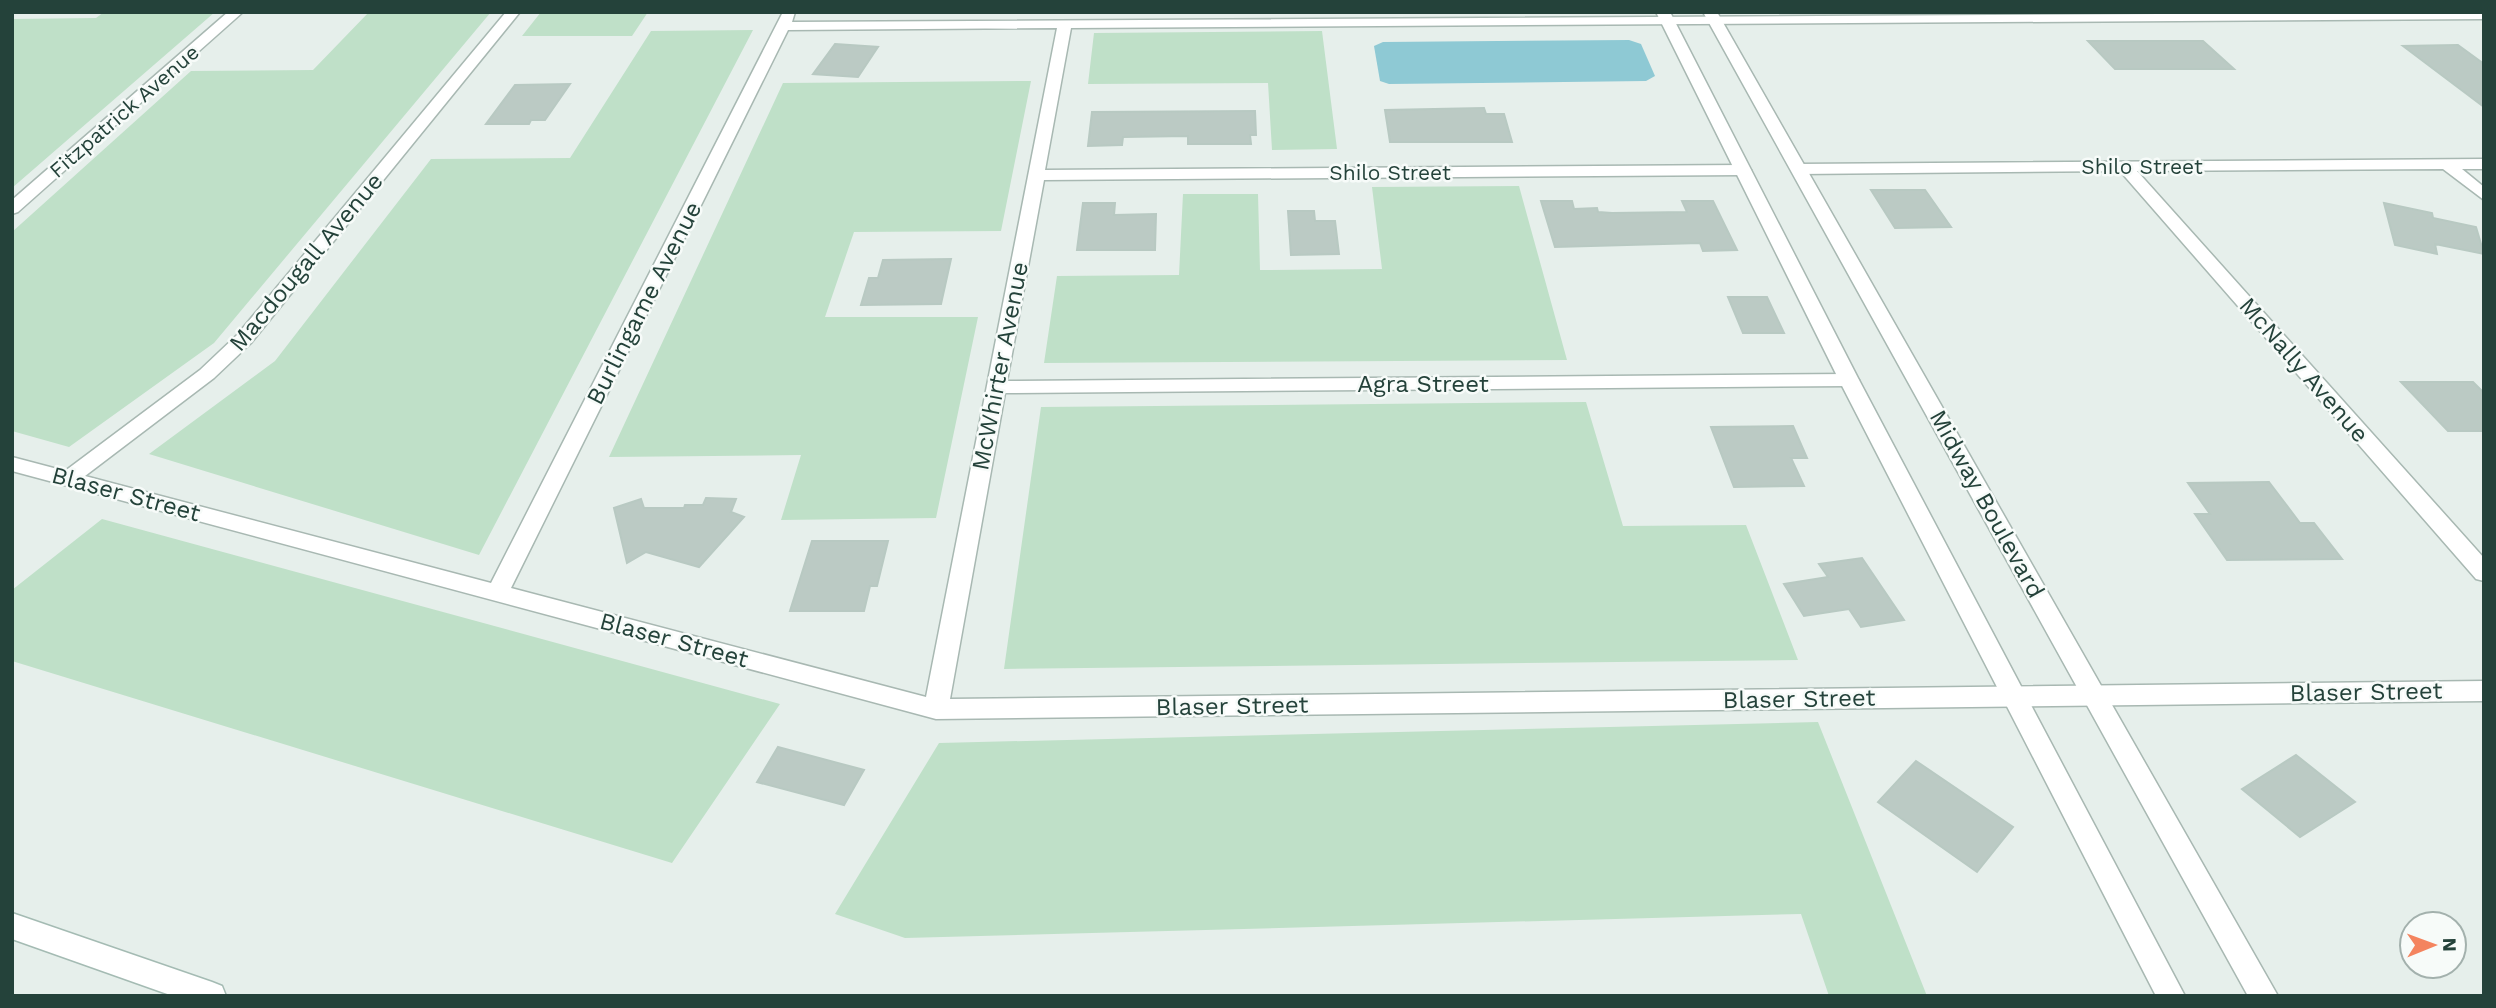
<svg xmlns="http://www.w3.org/2000/svg" width="2496" height="1008" font-family="'Work Sans',sans-serif">
<rect width="100%" height="100%" fill="#e6efeb"/>
<path fill="#bfe0c8" d="M104 12H215L12 188V19L96 18Z
M369 12H491L214 343 69 447 12 431V232L191 71 313 70Z
M541 12H648L632 36H522Z
M753 30 479 555 149 454 275 361 431 159 570 158 651 31Z
M1322 31 1337 149 1272 150 1268 83 1088 84 1094 33Z
M1031 81 1001 231 854 232 825 317H978L936 518 781 520 801 455 609 457 783 83Z
M1519 186 1567 360 1044 363 1057 276 1179 275 1183 194H1258L1260 270 1382 269 1372 187Z
M1586 402 1623 526 1746 525 1798 660 1004 669 1041 407Z
M102 519 780 704 672 863 12 661V590Z
M1818 722 1927 996H1829L1801 914 905 938 835 914 939 743Z"/>
<path fill="#8ec9d4" d="M1629 40 1641 44 1655 76 1646 81 1389 84 1380 81 1374 46 1383 42Z"/>
<path fill="#bbcac4" stroke="#b8c9c2" stroke-width="2" d="M2088 41H2203L2234 69H2115Z
M835 44 878 47 858 77 813 74Z
M2458 45 2484 64V107L2403 46Z
M570 84 545 120H531L529 124H486L515 85Z
M1484 108 1486 114H1504L1512 142H1390L1385 110Z
M1255 111 1256 135H1250L1251 144H1188V136L1123 137 1122 145 1088 146 1092 112Z
M1871 190H1925L1951 227 1895 228Z
M1541 201H1572L1574 209 1597 208 1598 212 1612 213 1687 212 1682 201H1713L1737 250 1703 251 1700 243 1555 247Z
M1083 203H1115L1114 215 1156 214 1155 250H1077Z
M2384 203 2432 213 2433 218 2476 227 2484 254 2435 244 2437 254 2395 245Z
M1288 211H1314L1315 221H1335L1339 254 1291 255Z
M951 259 941 304 861 305 869 278H878L883 260Z
M1728 297H1767L1784 333H1743Z
M2401 382H2473L2484 393V431H2448Z
M1793 426 1807 458H1791L1804 486 1734 487 1711 427Z
M2269 482 2300 523H2314L2342 559 2227 560 2195 514H2210L2188 483Z
M706 498 736 499 731 512 744 517 699 567 646 552 627 563 614 508 641 499 644 508H684L685 505H703Z
M812 541H888L877 586H870L864 611H790Z
M1862 558 1904 620 1861 627 1849 609 1804 616 1784 584 1828 577 1819 564Z
M778 747 864 770 844 805 757 782Z
M2296 755 2355 802 2300 837 2242 789Z
M1916 761 2013 827 1977 872 1878 802Z"/>
<g fill="none" stroke-linecap="round" stroke-linejoin="round">
<defs>
<path id="minor" d="M228 12H243L18 212 12 214V200Z
M506 12H520L251 343 214 378 85 476 491 583 783 12H795L792 22 2484 12V19L1071 28 1045 170 1743 165 1751 170 1743 175 1044 180 1007 381 1849 374 1859 380 1849 386 1005 393 950 699 2484 681V701L936 719 12 471V457L65 471 200 370 237 335ZM1057 28 926 697 511 588 788 30Z
M2484 159V169H2462L2484 187V200L2443 169 2137 171 2484 558V581L2476 579 2120 171 1799 174 1791 169 1799 164Z"/>
<path id="tertiary" d="M1656 12H1670L1859 380 2185 996H2156L1839 380Z
M1703 12H1717L2278 996H2248Z"/>
<path id="secondary" d="M12 913 212 982 222 986 226 996H173L12 939Z"/>
</defs>
<use href="#minor" stroke="#a8b8b2" stroke-width="3"/>
<use href="#tertiary" stroke="#a8b8b2" stroke-width="3"/>
<use href="#secondary" stroke="#a4bbb3" stroke-width="3"/>
<use href="#minor" fill="#fff" fill-rule="evenodd"/>
<use href="#tertiary" fill="#fff" fill-rule="evenodd"/>
<use href="#secondary" fill="#fff" fill-rule="evenodd"/>
</g>
<g text-anchor="middle" dominant-baseline="central" stroke-width="5" stroke-linejoin="round" paint-order="stroke">
<g font-size="21" fill="#24423a" stroke="#f7fbf9">
<text transform="translate(124 111) rotate(-41)">Fitzpatrick Avenue</text>
<text x="2142" y="166">Shilo Street</text>
<text x="1390" y="172">Shilo Street</text>
</g>
<g font-size="24" fill="#24423a" stroke="#f7fbf9">
<text transform="translate(306 262) rotate(-50)">Macdougall Avenue</text>
<text transform="translate(644 303) rotate(-63)">Burlingame Avenue</text>
<text transform="translate(1000 366) rotate(-79)">McWhirter Avenue</text>
<text transform="translate(2304 370) rotate(49)">McNally Avenue</text>
<text x="1423" y="384">Agra Street</text>
<text transform="translate(126 494) rotate(15)">Blaser Street</text>
<text transform="translate(1987 504) rotate(61)">Midway Boulevard</text>
<text transform="translate(674 640) rotate(15)">Blaser Street</text>
<text transform="translate(2366 692) rotate(-1)">Blaser Street</text>
<text transform="translate(1799 699) rotate(-1)">Blaser Street</text>
<text transform="translate(1232 706) rotate(-1)">Blaser Street</text>
</g>
</g>
<rect width="2496" height="1008" fill="none" stroke="#24423a" stroke-width="28"/>
<g transform="translate(2433 945) rotate(89)"><circle r="33" fill="#f7fbf9" stroke="#a3b1ad" stroke-width="2"/>
<path d="M0-5L12 26L0 18L-12 26Z" fill="#f4845f"/>
<text y="-10" font-size="19" font-weight="bold" text-anchor="middle" fill="#24423a">N</text>
</g>
</svg>
